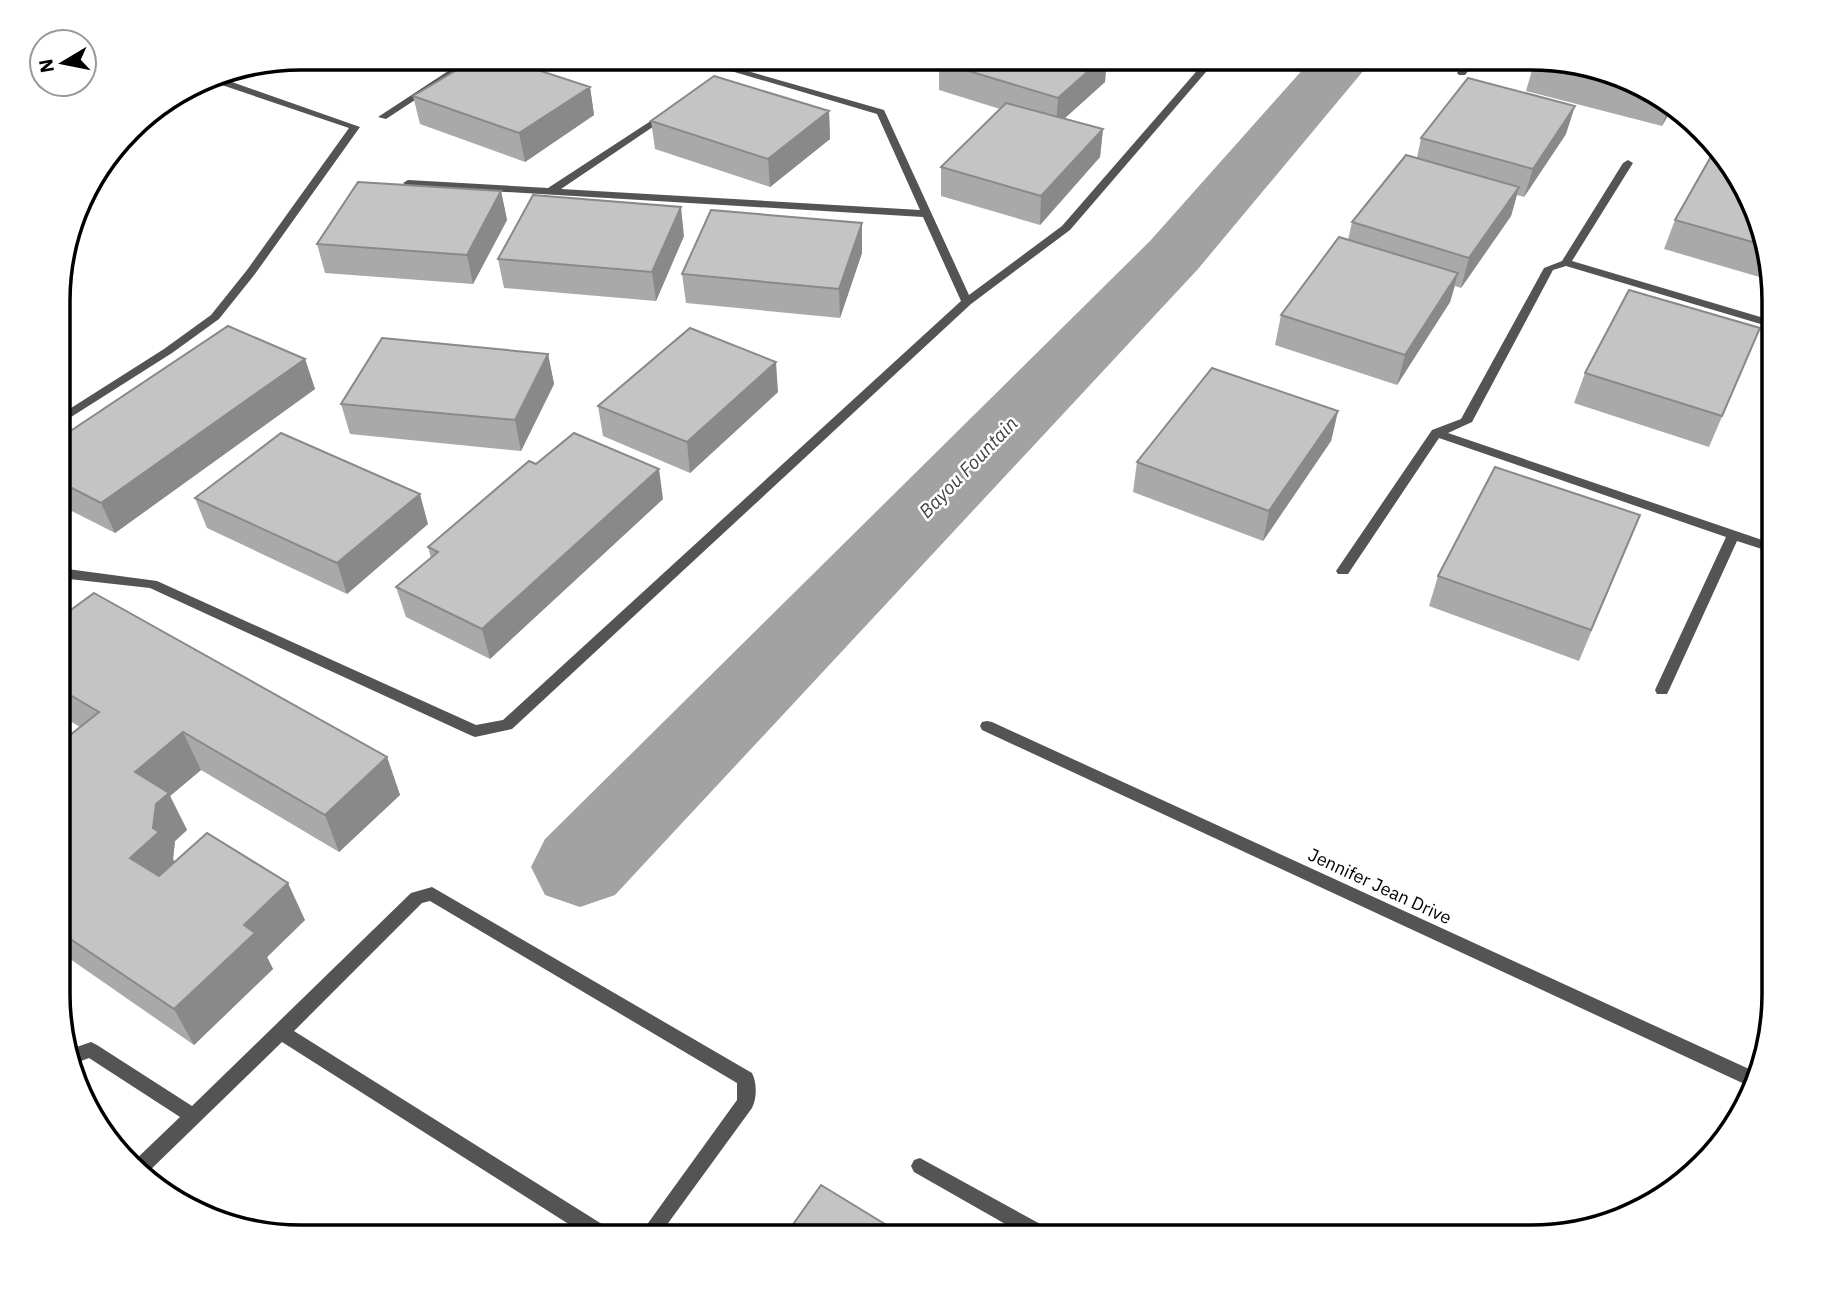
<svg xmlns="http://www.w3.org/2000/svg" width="1832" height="1295" font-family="'IBM Plex Sans',sans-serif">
<rect width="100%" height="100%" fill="#fff"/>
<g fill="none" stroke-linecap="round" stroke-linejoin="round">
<path fill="#a2a2a2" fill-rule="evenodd" d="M1313 58H1374L1198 269 615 895 580 907 545 895 531 867 545 839 1150 241Z"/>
<path fill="#545454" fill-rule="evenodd" d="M1469 58H1479L1465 75H1459L1457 73Z
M432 887 752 1073C757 1083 757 1098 752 1108L658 1237H638L737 1100V1083L430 901 422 903 294 1031 613 1231 615 1237H589L282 1042 144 1176 132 1163 180 1117 89 1058 73 1064 68 1050 91 1042 97 1045 192 1106 411 893Z
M920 1158 1053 1231 1055 1237H1028L914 1172 911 1166 914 1160Z"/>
<path fill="#545454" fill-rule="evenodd" d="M468 58H479L386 119 378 117Z
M687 58H702L884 110 969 295 1062 226 1208 58H1218L1070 230 971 304 512 729 475 737 470 735 150 588 60 578V568L157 581 476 725 503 720 961 301 923 217 408 186 403 183 408 180 548 188 666 111 671 114 669 116 561 189 920 210 877 114Z
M212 75 360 127 255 274 219 319 172 353 60 424V415L164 349 211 315 247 270 349 128 204 79Z
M1628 160 1633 163 1572 261 1774 321V328L1566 266 1553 270 1472 422 1448 433 1774 544V553L1737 541 1669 690 1667 694H1657L1655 690 1726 537 1439 438 1348 574H1338L1336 571 1432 430 1461 419 1544 268 1562 261 1623 163Z
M987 721 992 722 1760 1074 1753 1087H1751L982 730 980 726 982 722Z"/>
</g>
<path fill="#a9a9a9" d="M944 58H1131L1121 68 1106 64 1105 82 1064 119 1103 129 1100 157 1040 225 941 196V167L1000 109 939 90V62Z
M1534 63 1610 71 1674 105 1662 126 1526 91Z
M590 87 594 115 525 162 420 124 413 96Z
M829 111 830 139 770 187 655 149 651 121Z
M1566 134 1524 197 1517 195 1511 216 1461 288 1455 286 1450 302 1397 385 1275 345 1281 315 1348 240 1352 222 1417 158 1421 138Z
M501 191 507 220 473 284 325 273 317 244Z
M1749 193 1773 281 1664 249 1675 220Z
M862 223V253L840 318 686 303 682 274Z
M684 236 656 301 504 288 498 259Z
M1760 328 1709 447 1574 403 1585 373Z
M548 354 554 384 521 451 350 434 341 404Z
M305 359 315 389 115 533 60 505V438Z
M778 392 690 473 603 436 598 406Z
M1338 411 1331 441 1263 541 1133 492 1137 462Z
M536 464 663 499 490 659 406 617 396 587 431 558 428 547Z
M195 498 428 524 347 594 207 528Z
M1640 515 1579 661 1429 606 1438 576Z
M60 618 387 757 400 795 339 852 201 770 170 796 187 830 175 841 173 859 175 862 305 920 267 957 273 969 194 1045 60 952V743L80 727 60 715Z"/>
<path fill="#898989" d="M1103 58H1107L1105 82 1056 126 1058 98Z
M1122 58H1131L1121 68Z
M590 87 594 115 525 162 519 133Z
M1670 103 1674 105 1662 126Z
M1575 106 1566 134 1524 197 1533 169Z
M829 111 830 139 770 187 768 159Z
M1103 129 1100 157 1040 225 1041 196Z
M1519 187 1511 216 1461 288 1469 258Z
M501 191 507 220 473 284 467 255Z
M681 207 684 236 656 301 652 272Z
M862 223V253L840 318 839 289Z
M1458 273 1450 302 1397 385 1405 355Z
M548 354 554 384 521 451 515 420Z
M305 359 315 389 115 533 101 503Z
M776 362 778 392 690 473 687 442Z
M1338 411 1331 441 1263 541 1269 511Z
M659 469 663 499 490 659 482 629Z
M420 494 428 524 347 594 337 563Z
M183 732 201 770 170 796 187 830 175 841 173 859 179 869 150 895 130 858 153 828 135 772Z
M387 757 400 795 339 852 325 815Z
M288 883 305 920 267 957 273 969 194 1045 174 1009 244 925Z"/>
<path fill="#c4c4c4" stroke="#898989" stroke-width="2" d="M477 58H501L590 87 519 133 413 96Z
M944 58H1103L1058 98 939 62Z
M1537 58H1547L1610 71 1649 92 1534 63Z
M714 76 829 111 768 159 651 121Z
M1468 78 1575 106 1533 169 1421 138Z
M1006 103 1103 129 1041 196 941 167Z
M1713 153 1717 154 1749 193 1763 245 1675 220Z
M1406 155 1519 187 1469 258 1352 222Z
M358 182 501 191 467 255 317 244Z
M533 195 681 207 652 272 498 259Z
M711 210 862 223 839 289 682 274Z
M1339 237 1458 273 1405 355 1281 315Z
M1629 290 1760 328 1722 416 1585 373Z
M228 326 305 359 101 503 60 482V438Z
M690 328 776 362 687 442 598 406Z
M382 338 548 354 515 420 341 404Z
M1212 368 1338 411 1269 511 1137 462Z
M281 433 420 494 337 563 195 498Z
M574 433 659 469 482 629 396 587 438 552 428 547 529 461 536 464Z
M1495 467 1640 515 1591 630 1438 576Z
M94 593 387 757 325 815 183 732 135 772 169 793 156 804 153 828 159 832 130 858 159 876 207 833 288 883 244 925 255 933 174 1009 60 932V743L99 712 60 689V618Z
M821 1185 906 1237H784Z"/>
<g text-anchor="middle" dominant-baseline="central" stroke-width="5" stroke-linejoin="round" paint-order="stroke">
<g font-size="18" fill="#000" stroke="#fff">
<text transform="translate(1380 886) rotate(25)">Jennifer Jean Drive</text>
</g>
<g font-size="19" font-style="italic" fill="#434343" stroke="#fff">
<text transform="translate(968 467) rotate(-46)">Bayou Fountain</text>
</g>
</g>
<path d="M0 0H1832V1295H0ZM301 70H1531A231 231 0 0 1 1762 301V994A231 231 0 0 1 1531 1225H301A231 231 0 0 1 70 994V301A231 231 0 0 1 301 70Z" fill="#fff" fill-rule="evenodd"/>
<path fill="none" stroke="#000" stroke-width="3.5" d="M301 70H1531A231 231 0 0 1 1762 301V994A231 231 0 0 1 1531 1225H301A231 231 0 0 1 70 994V301A231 231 0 0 1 301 70Z"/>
<g transform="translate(63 63) rotate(260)"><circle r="33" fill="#ffffff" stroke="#999999" stroke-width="2"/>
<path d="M0-5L12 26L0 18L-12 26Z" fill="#000000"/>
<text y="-10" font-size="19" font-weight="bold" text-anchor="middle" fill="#000000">N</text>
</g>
</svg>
